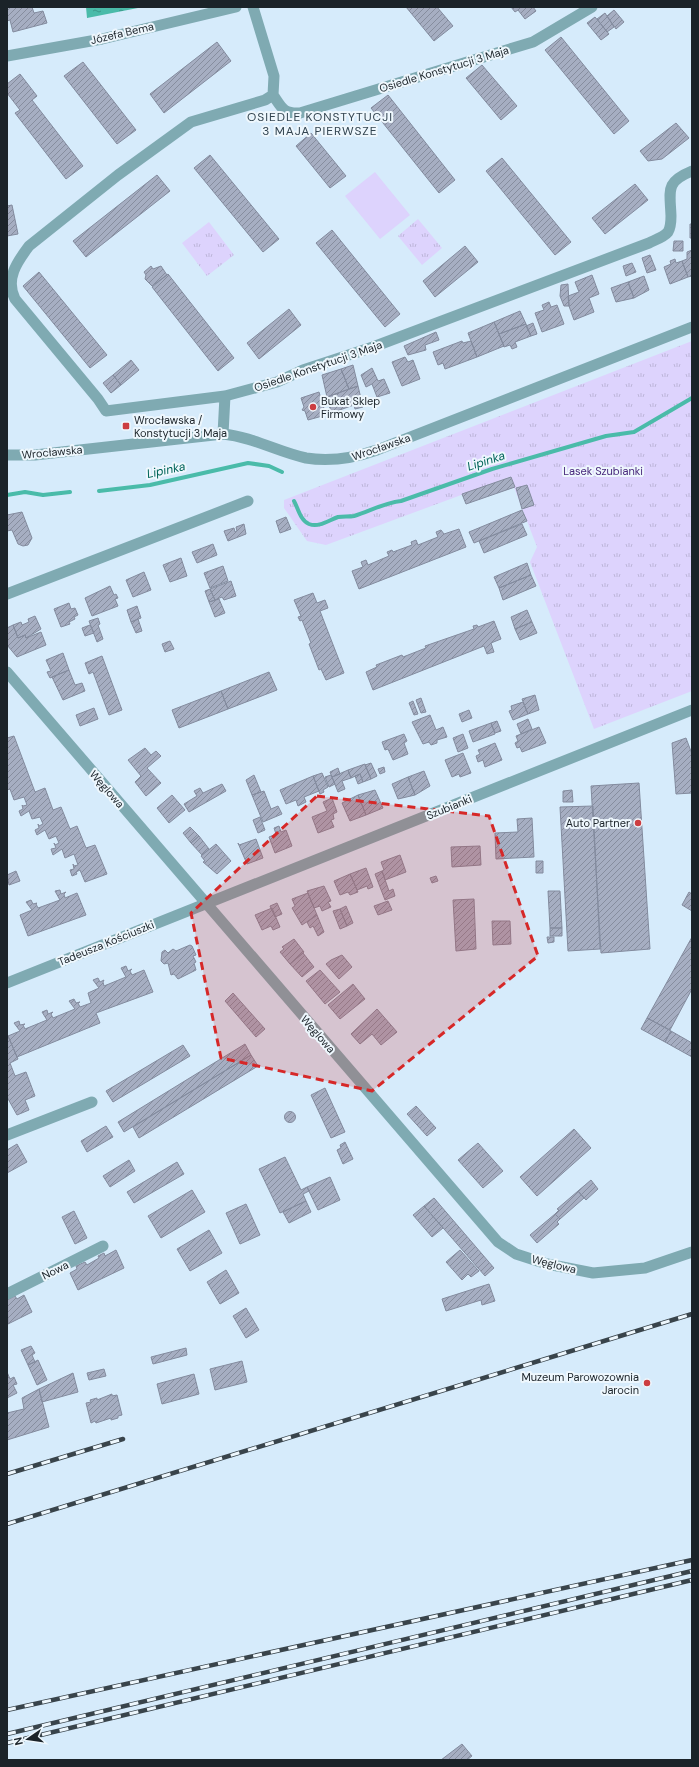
<svg xmlns="http://www.w3.org/2000/svg" width="699" height="1767" font-family="'DM Sans',sans-serif">
<defs>
<pattern id="park-tufts" width="24" height="20" patternUnits="userSpaceOnUse"><rect width="24" height="20" fill="#ddd3fd"/><path d="M3 7l-1-3M5 7V3M7 7l1-3M15 17l-1-3M17 17v-4M19 17l1-3" fill="none" stroke="#bdb5d9"/></pattern>
<pattern id="water-ripples" width="26" height="14" patternUnits="userSpaceOnUse"><rect width="26" height="14" fill="#4abba9"/><path d="M2 4q2-2 4 0t4 0M15 11q2-2 4 0t4 0" fill="none" stroke="#3d988a"/></pattern>
<pattern id="building-hatch" width="6" height="6" patternUnits="userSpaceOnUse"><rect width="6" height="6" fill="#a6aec2"/><path d="M-1 1l2-2M0 6l6-6M5 7l2-2" fill="none" stroke="#868d9e"/></pattern>
</defs>
<rect width="100%" height="100%" fill="#d6ebfb"/>
<path fill="#ddd3fd" d="M375 172 410 215 380 239 345 196Z"/>
<path fill="url(#park-tufts)" d="M418 219 442 248 422 265 398 236Z
M209 222 234 255 207 276 182 243Z
M692 341V691L594 729 530 562 537 547 510 477 326 545 307 541 284 508V500Z"/>
<path fill="url(#water-ripples)" d="M86 7H143L87 18Z"/>
<g fill="none" stroke-linecap="round" stroke-linejoin="round">
<path stroke="#4abba9" stroke-width="4" d="M99 491 150 485 248 463 269 466 282 472
M7 495 25 492 43 495 70 492
M294 501C298 508 300 520 309 524 319 528 329 520 338 517 343 516 349 517 354 516 370 511 384 503 401 501L492 469 606 436 634 432 692 398"/>
</g>
<path fill="url(#building-hatch)" stroke="#838b9e" d="M7 7H32L34 13 43 11 47 23 13 32 10 20 7 21Z
M406 7H437L453 26 434 41Z
M511 7H533L536 11 525 19 518 10 515 12Z
M614 10 624 22 616 29 607 16Z
M605 13 614 27 607 32 597 19Z
M595 17 609 34 601 40 587 23Z
M561 37 629 121 614 134 545 50Z
M217 42 231 61 164 113 150 94Z
M83 62 136 130 117 144 64 76Z
M482 65 517 106 501 120 466 78Z
M20 74 37 96 32 100 83 166 66 179 15 113 20 110 7 93V84Z
M388 95 455 180 439 193 371 108Z
M676 123 689 138 662 159 648 161 640 151Z
M311 133 346 176 330 188 296 146Z
M210 155 279 239 263 252 194 168Z
M502 158 571 242 555 255 486 171Z
M157 175 170 191 86 257 73 241Z
M635 184 648 200 605 234 592 218Z
M12 205 18 234 7 236V206Z
M690 224H692V238H690Z
M332 230 400 314 385 327 316 243Z
M674 241H683V251H673Z
M465 246 478 262 435 297 423 281Z
M692 250V276L688 277 682 261 687 259V252Z
M650 255 656 270 647 273 642 258Z
M675 259 676 263 682 261 688 277 670 284 664 267 671 264 670 261Z
M632 263 636 272 626 276 623 266Z
M151 266 153 269 161 266 167 275 152 286 145 279 146 275 144 272Z
M39 272 107 355 90 368 23 286Z
M168 274 234 358 218 371 152 287Z
M592 275 599 294 589 298 594 312 574 320 569 306 568 296 579 292 575 282Z
M644 276 649 290 634 298 628 282Z
M628 282 634 298 616 302 611 288Z
M568 284 569 306H564L560 296 561 285Z
M549 302 551 307 557 305 564 324 542 332 535 313 544 310 542 305Z
M289 309 301 325 259 359 247 343Z
M520 311 526 324 499 334 494 322Z
M494 322 504 346 477 357 468 333Z
M533 323 537 334 531 336 526 326Z
M526 324 531 336 515 342 517 347 512 349 510 345 504 347 499 334Z
M436 332 439 340 425 345 426 350 408 355 404 346Z
M462 341 463 343 471 341 477 357 445 369 443 363 438 365 433 352Z
M405 357 408 362 413 360 420 379 402 386 392 362Z
M131 360 139 370 121 385 113 375Z
M353 365 358 386 349 389 341 369Z
M372 368 378 381 384 379 390 393 377 397 372 384 366 387 361 375Z
M341 369 349 389 327 397 322 375Z
M113 375 121 385 111 393 103 383Z
M358 386 363 407 355 409 354 405 331 413 327 397Z
M319 392 326 415 308 420 305 411 302 410 304 407 301 398Z
M511 477 515 487 466 504 462 494Z
M527 485 534 505 522 509 516 488Z
M522 510 527 521 474 543 469 532Z
M22 512 32 538 28 545 23 546 18 544 12 530 7 531V515Z
M286 517 291 529 280 533 276 521Z
M244 524 246 534 228 541 224 531 234 528 235 532 237 531 236 527Z
M522 524 527 535 484 553 479 541Z
M459 529 466 547 359 589 352 571 363 567 361 562 366 560 368 565 389 556 387 552 392 550 393 552 412 545 411 542 416 540 418 545 438 537 436 532 441 530 444 534Z
M213 544 217 555 197 563 192 552Z
M181 558 187 576 170 582 163 565Z
M527 563 531 575 499 588 494 577Z
M223 566 228 581 210 588 204 573Z
M144 572 151 590 133 597 126 580Z
M531 575 536 586 503 600 499 588Z
M231 581 236 596 224 600 222 597 215 600 210 589Z
M110 586 114 595 116 594 118 598 115 599 118 606 92 616 85 598Z
M210 589 215 600 209 602 205 591Z
M313 593 317 603 325 600 328 608 320 611 344 673 326 680 321 669 319 670 309 644 311 643 302 620 300 621 298 617 301 616 294 600Z
M219 599 225 613 215 617 209 602Z
M69 603 71 609 75 608 78 615 74 617 75 619 69 622 70 624 61 627 54 609Z
M137 606 141 618 131 622 127 610Z
M527 610 532 622 515 629 511 617Z
M35 616 41 629 26 638 25 635 18 638 13 625 21 622 22 625 29 622 28 619Z
M98 618 100 624 98 625 103 639 97 642 89 621Z
M138 619 142 631 136 633 131 622Z
M494 621 501 639 491 643 494 652 487 654 484 646 373 690 366 672 377 667 376 665 402 655 403 657 426 648 425 646 474 629 473 626 477 625 478 627Z
M532 622 537 633 520 640 515 629Z
M13 625 18 638 25 635 26 638 41 632 46 645 17 657 7 645V628Z
M90 625 94 633 85 636 82 628Z
M170 641 174 649 165 652 162 644Z
M63 653 69 670 50 678 47 672 51 671 46 660Z
M102 656 122 710 109 715 93 672 89 674 85 663Z
M69 670 75 685 82 683 85 691 63 700 52 677Z
M269 672 277 690 228 709 221 691Z
M221 691 228 709 179 728 172 710Z
M535 695 539 710 528 714 522 699Z
M421 698 426 712 421 713 416 700Z
M413 701 418 714 414 715 409 703Z
M523 702 528 714 513 720 509 711 512 710 511 706Z
M94 708 98 719 80 726 76 715Z
M469 710 472 718 462 722 459 714Z
M430 715 436 730 443 727 447 737 437 740V743L431 745 429 742 423 744 412 722Z
M528 719 532 729 521 734 517 724Z
M497 721 501 731 495 733 491 723Z
M491 723 495 734 473 742 469 731Z
M539 727 546 743 522 752 520 747 517 748 515 743 518 741 516 736Z
M404 734 407 741 404 743 408 754 393 760 388 749 385 750 382 742Z
M463 734 468 748 458 752 453 738Z
M14 736 35 792 45 788 53 810 61 807 70 829 77 826 86 848 95 845 107 874 85 882 80 870 76 872 77 874 72 876 70 870 74 869 73 864 74 866 78 865 74 854 65 858 62 849 53 855 51 849 56 848 54 843 55 845 59 843 56 836 49 839 45 830 37 835 35 830 39 828 38 824 39 826 43 824 40 817 32 819 29 811 21 816 19 811 23 809 22 805 23 806 27 805 24 797 14 800 10 789 7 790V738Z
M686 738 692 754V793L676 794 672 743Z
M495 743 502 760 485 767 483 760 478 762 476 756 480 754 478 750Z
M145 748 151 755 156 751 161 756 147 768 161 783 146 796 135 782 141 776 128 760Z
M463 753 471 773 460 777 459 774 452 777 445 760Z
M371 763 377 776 371 779 365 765Z
M365 764 371 779 363 782 360 774 351 778 348 770Z
M384 767 385 772 380 774 378 769Z
M338 768 340 774 332 777 330 772Z
M348 770 351 778 342 781 345 789 338 792 332 777Z
M424 771 430 786 415 795 408 777Z
M322 773 328 787 323 790 324 792 320 794 313 776Z
M360 774 363 782 358 784 355 776Z
M254 775 261 792 252 795 246 780Z
M331 775 335 784 329 787 325 777Z
M313 776 319 791 304 797 306 802 298 806 296 800 286 804 280 790Z
M408 777 415 795 398 799 392 784Z
M639 783 650 949 601 953 591 786Z
M222 784 226 791 189 812 184 804 197 796 194 791 200 788 203 793Z
M375 790 383 808 366 815 358 795Z
M572 790 573 802H563V791Z
M264 791 271 809 278 806 282 814 263 822 252 795Z
M172 795 185 810 169 823 157 808Z
M358 795 366 815 350 821 342 803Z
M332 798 337 812 333 814 334 819 331 820 334 827 318 833 312 817 327 811 323 802Z
M593 806 600 949 568 951 560 807Z
M260 817 265 830 258 833 253 820Z
M532 818 534 857 496 859 495 833 518 832 517 819Z
M279 826 281 832 286 830 292 846 275 853 269 837 276 834 274 828Z
M190 827 199 836 191 843 183 833Z
M199 836 209 849 202 855 191 843Z
M256 839 263 858 247 864 238 843 239 845Z
M216 844 231 861 217 874 203 862 205 861 201 856Z
M480 846 481 865 452 867 451 847Z
M400 855 406 872 385 880 382 871 384 870 381 862Z
M536 861H543V873H536Z
M366 868 373 887 368 889 367 886 357 890 350 874Z
M16 871 20 881 9 885 7 875Z
M382 871 389 891 393 889 395 896 385 900 375 874Z
M350 874 358 892 350 895 348 892 340 895 334 881Z
M436 876 438 881 432 883 430 878Z
M324 886 331 901 328 902 331 907 322 911 320 906 314 908 307 891Z
M60 890 61 894 66 892 64 894 65 898 77 893 86 915 28 936 20 915 32 910 26 902 31 900 33 904 37 903 36 904 38 908 60 900 55 891Z
M548 891H560L562 928H550Z
M689 892 692 894V911L682 905Z
M308 893 317 915 302 925 292 908 295 906 292 899Z
M474 899 476 949 456 951 453 900Z
M388 901 392 910 378 915 374 906Z
M277 903 282 914 275 917 270 906Z
M346 906 353 923 347 926 340 909Z
M272 908 280 927 273 930 271 926 262 930 255 915Z
M340 909 347 926 340 929 333 911Z
M317 915 324 932 318 936 313 926 310 928 307 922Z
M492 921H510L511 944 493 945Z
M550 928H562V936H550Z
M547 937H554V942L548 943Z
M692 937V989L670 1030 647 1018Z
M294 939 304 952 290 964 280 952 284 949 282 947Z
M190 945 192 946 196 955 193 956 196 962 194 963 196 970 178 979 174 974 171 975 168 963 164 964 161 961 162 952 165 950 168 953 173 949 176 951Z
M303 953 314 967 302 977 290 964Z
M342 955 352 967 339 979 326 964 331 960Z
M126 966 128 971 132 969 130 971 132 975 144 970 153 992 96 1013 100 1023 17 1057 8 1036 20 1031 14 1023 19 1021 20 1025 25 1024 23 1025 25 1029 47 1020 42 1012 47 1010 48 1014 53 1012 51 1014 53 1018 75 1009 69 1001 74 999 76 1003 80 1002 78 1003 80 1007 91 1003 88 993 99 988 93 980 98 978 100 982 104 980 103 982 104 986 126 977 121 968Z
M320 970 340 992 325 1004 306 981Z
M353 984 365 999 340 1019 328 1005Z
M233 993 265 1029 256 1037 225 1001Z
M377 1009 397 1032 381 1045 372 1034 360 1044 351 1034Z
M647 1018 671 1031 665 1042 641 1029Z
M671 1031 692 1043V1057L665 1042Z
M7 1036H8L18 1059 10 1063 15 1076 26 1072 35 1096 25 1100 29 1110 17 1115 7 1097Z
M245 1044 251 1055 124 1132 118 1122Z
M183 1045 190 1056 113 1102 106 1091Z
M251 1055 258 1066 139 1138 133 1127Z
M325 1088 345 1132 331 1138 311 1095Z
M416 1106 436 1128 427 1136 407 1114Z
M284.5 1117a5.5 5.5 0 1 1 11 0a5.5 5.5 0 1 1-11 0Z
M106 1126 113 1137 87 1152 81 1141Z
M574 1129 591 1148 537 1196 520 1177Z
M345 1142 353 1159 343 1164 337 1150 341 1148 340 1145Z
M478 1143 503 1171 483 1188 458 1160Z
M17 1144 27 1162 7 1173V1150Z
M285 1157 301 1190 307 1187 309 1191 303 1194 306 1201 280 1213 259 1169Z
M129 1160 135 1171 110 1187 103 1176Z
M177 1162 184 1174 134 1203 127 1192Z
M330 1177 340 1200 318 1210 307 1187Z
M591 1180 598 1189 586 1200 578 1191Z
M192 1190 205 1212 161 1238 148 1216Z
M578 1191 584 1198 560 1219 555 1214 559 1210 557 1209Z
M434 1198 494 1268 485 1276 424 1206Z
M306 1201 311 1212 289 1223 283 1212Z
M246 1204 260 1235 240 1244 226 1213Z
M424 1206 443 1228 432 1237 413 1215Z
M74 1211 87 1238 75 1244 62 1217Z
M555 1214 560 1219 557 1222 559 1224 537 1243 530 1235Z
M209 1230 222 1253 190 1271 177 1249Z
M116 1250 124 1268 78 1290 70 1273 77 1269 76 1266 85 1262 87 1265 99 1258 98 1256 104 1253 105 1256Z
M460 1250 479 1271 471 1277 468 1274 462 1280 446 1262Z
M226 1270 239 1293 220 1304 207 1282Z
M489 1284 495 1301 482 1305 481 1300 446 1311 442 1299Z
M24 1295 32 1312 8 1324 7 1300 15 1296 17 1299Z
M246 1308 259 1330 246 1338 233 1316Z
M31 1346 35 1353 32 1355 35 1362 28 1365 21 1350Z
M186 1348 187 1355 153 1364 151 1357Z
M38 1360 47 1380 37 1385 28 1365Z
M242 1361 247 1382 215 1390 210 1369Z
M104 1369 106 1376 89 1380 87 1373Z
M7 1372 10 1379 14 1377 17 1384 13 1385 17 1393 7 1398Z
M73 1373 78 1392 42 1402 39 1389Z
M194 1374 199 1394 162 1404 157 1384Z
M39 1389 49 1427 7 1440V1413L24 1409 22 1398Z
M112 1394V1396L117 1395 122 1415 118 1416V1418L111 1420V1418L96 1423 95 1421 91 1423 86 1403 91 1402 90 1400 97 1398V1400Z
M462 1744 472 1756 467 1760H441Z"/>
<g fill="none" stroke-linecap="round" stroke-linejoin="round">
<path stroke="#7faab2" stroke-width="11" d="M253 7 274 76 273 95 265 100 191 122 118 175 29 246C17 262 5 279 15 299L98 399 106 411 225 396 277 382 303 370 373 347 649 243C655 240 664 237 668 232 671 227 671 222 671 216 670 190 665 182 692 171
M7 56 102 39 236 7
M273 95C282 108 283 114 300 113L533 42 592 7
M223 434 225 396
M7 594 248 501
M7 672 498 1242 516 1254 547 1264 593 1273 645 1268 692 1252
M7 983 692 710
M7 1135 92 1102
M7 1294 103 1246"/>
<path stroke="#7faab2" stroke-width="11" d="M7 455H35L223 434C253 437 278 452 306 458 330 462 354 458 377 450L692 327"/>
<defs>
<path id="rail" d="M7 1474 123 1439
M7 1524 692 1314
M7 1710 692 1560
M7 1734 692 1571
M7 1743 692 1580"/>
</defs>
<use href="#rail" stroke="#39444b" stroke-width="4.5"/>
<use href="#rail" stroke="#eef7fd" stroke-width="3" stroke-dasharray="9" stroke-linecap="butt"/>
</g>
<path fill="#d62828" fill-opacity="0.2" stroke="#d62828" stroke-width="3" stroke-dasharray="8 5" stroke-linejoin="round" d="M317 796 489 816 538 956 372 1091 221 1058 191 913Z"/>
<g fill="#cc3d41" stroke="#eef7fd" stroke-width="1.5">
<circle cx="313" cy="407" r="4"/>
<rect x="122" y="422" width="8" height="8" rx="2"/>
<circle cx="638" cy="823" r="4"/>
<circle cx="647" cy="1383" r="4"/>
</g>
<g text-anchor="middle" dominant-baseline="central" stroke-width="4" stroke-linejoin="round" paint-order="stroke">
<g font-size="11" fill="#1b2329" stroke="#eef7fd">
<text transform="translate(122 33) rotate(-13)">Józefa Bema</text>
<text transform="translate(444 69) rotate(-17)">Osiedle Konstytucji 3 Maja</text>
<text transform="translate(318 366) rotate(-19)">Osiedle Konstytucji 3 Maja</text>
<text transform="translate(381 447) rotate(-19)">Wrocławska</text>
<text transform="translate(52 452) rotate(-5)">Wrocławska</text>
<text transform="translate(107 789) rotate(49)">Węglowa</text>
<text transform="translate(449 807) rotate(-22)">Szubianki</text>
<text transform="translate(106 943) rotate(-22)">Tadeusza Kościuszki</text>
<text transform="translate(318 1034) rotate(49)">Węglowa</text>
<text transform="translate(554 1264) rotate(14)">Węglowa</text>
<text transform="translate(55 1270) rotate(-26)">Nowa</text>
</g>
<g font-size="11" fill="#1b2329" stroke="#eef7fd" text-anchor="start">
<text x="321" y="401">Bukat Sklep<tspan x="321" dy="13">Firmowy</tspan></text>
<text x="134" y="420">Wrocławska /<tspan x="134" dy="13">Konstytucji 3 Maja</tspan></text>
<text x="630" y="823" text-anchor="end">Auto Partner</text>
<text x="639" y="1377" text-anchor="end">Muzeum Parowozownia<tspan x="639" dy="13">Jarocin</tspan></text>
</g>
<g font-size="11" fill="#48287c" stroke="#eef7fd">
<text x="603" y="471">Lasek Szubianki</text>
</g>
<g font-size="12" letter-spacing="1" fill="#324450" stroke="#eef7fd">
<text x="320" y="117">OSIEDLE KONSTYTUCJI<tspan x="320" dy="14">3 MAJA PIERWSZE</tspan></text>
</g>
<g font-size="12" font-style="italic" fill="#026559" stroke="#eef7fd">
<text transform="translate(486 461) rotate(-18)">Lipinka</text>
<text transform="translate(166 470) rotate(-12)">Lipinka</text>
</g>
</g>
<rect width="699" height="1767" fill="none" stroke="#1b2329" stroke-width="16"/>
<g transform="translate(28 1739) rotate(257)" stroke="#eef7fd" stroke-width="3" paint-order="stroke">
<path d="M0-3L7 15L0 10L-7 15Z" fill="#1b2329"/>
<text y="-6" font-size="11" font-weight="bold" text-anchor="middle" fill="#1b2329">N</text>
</g>
</svg>
